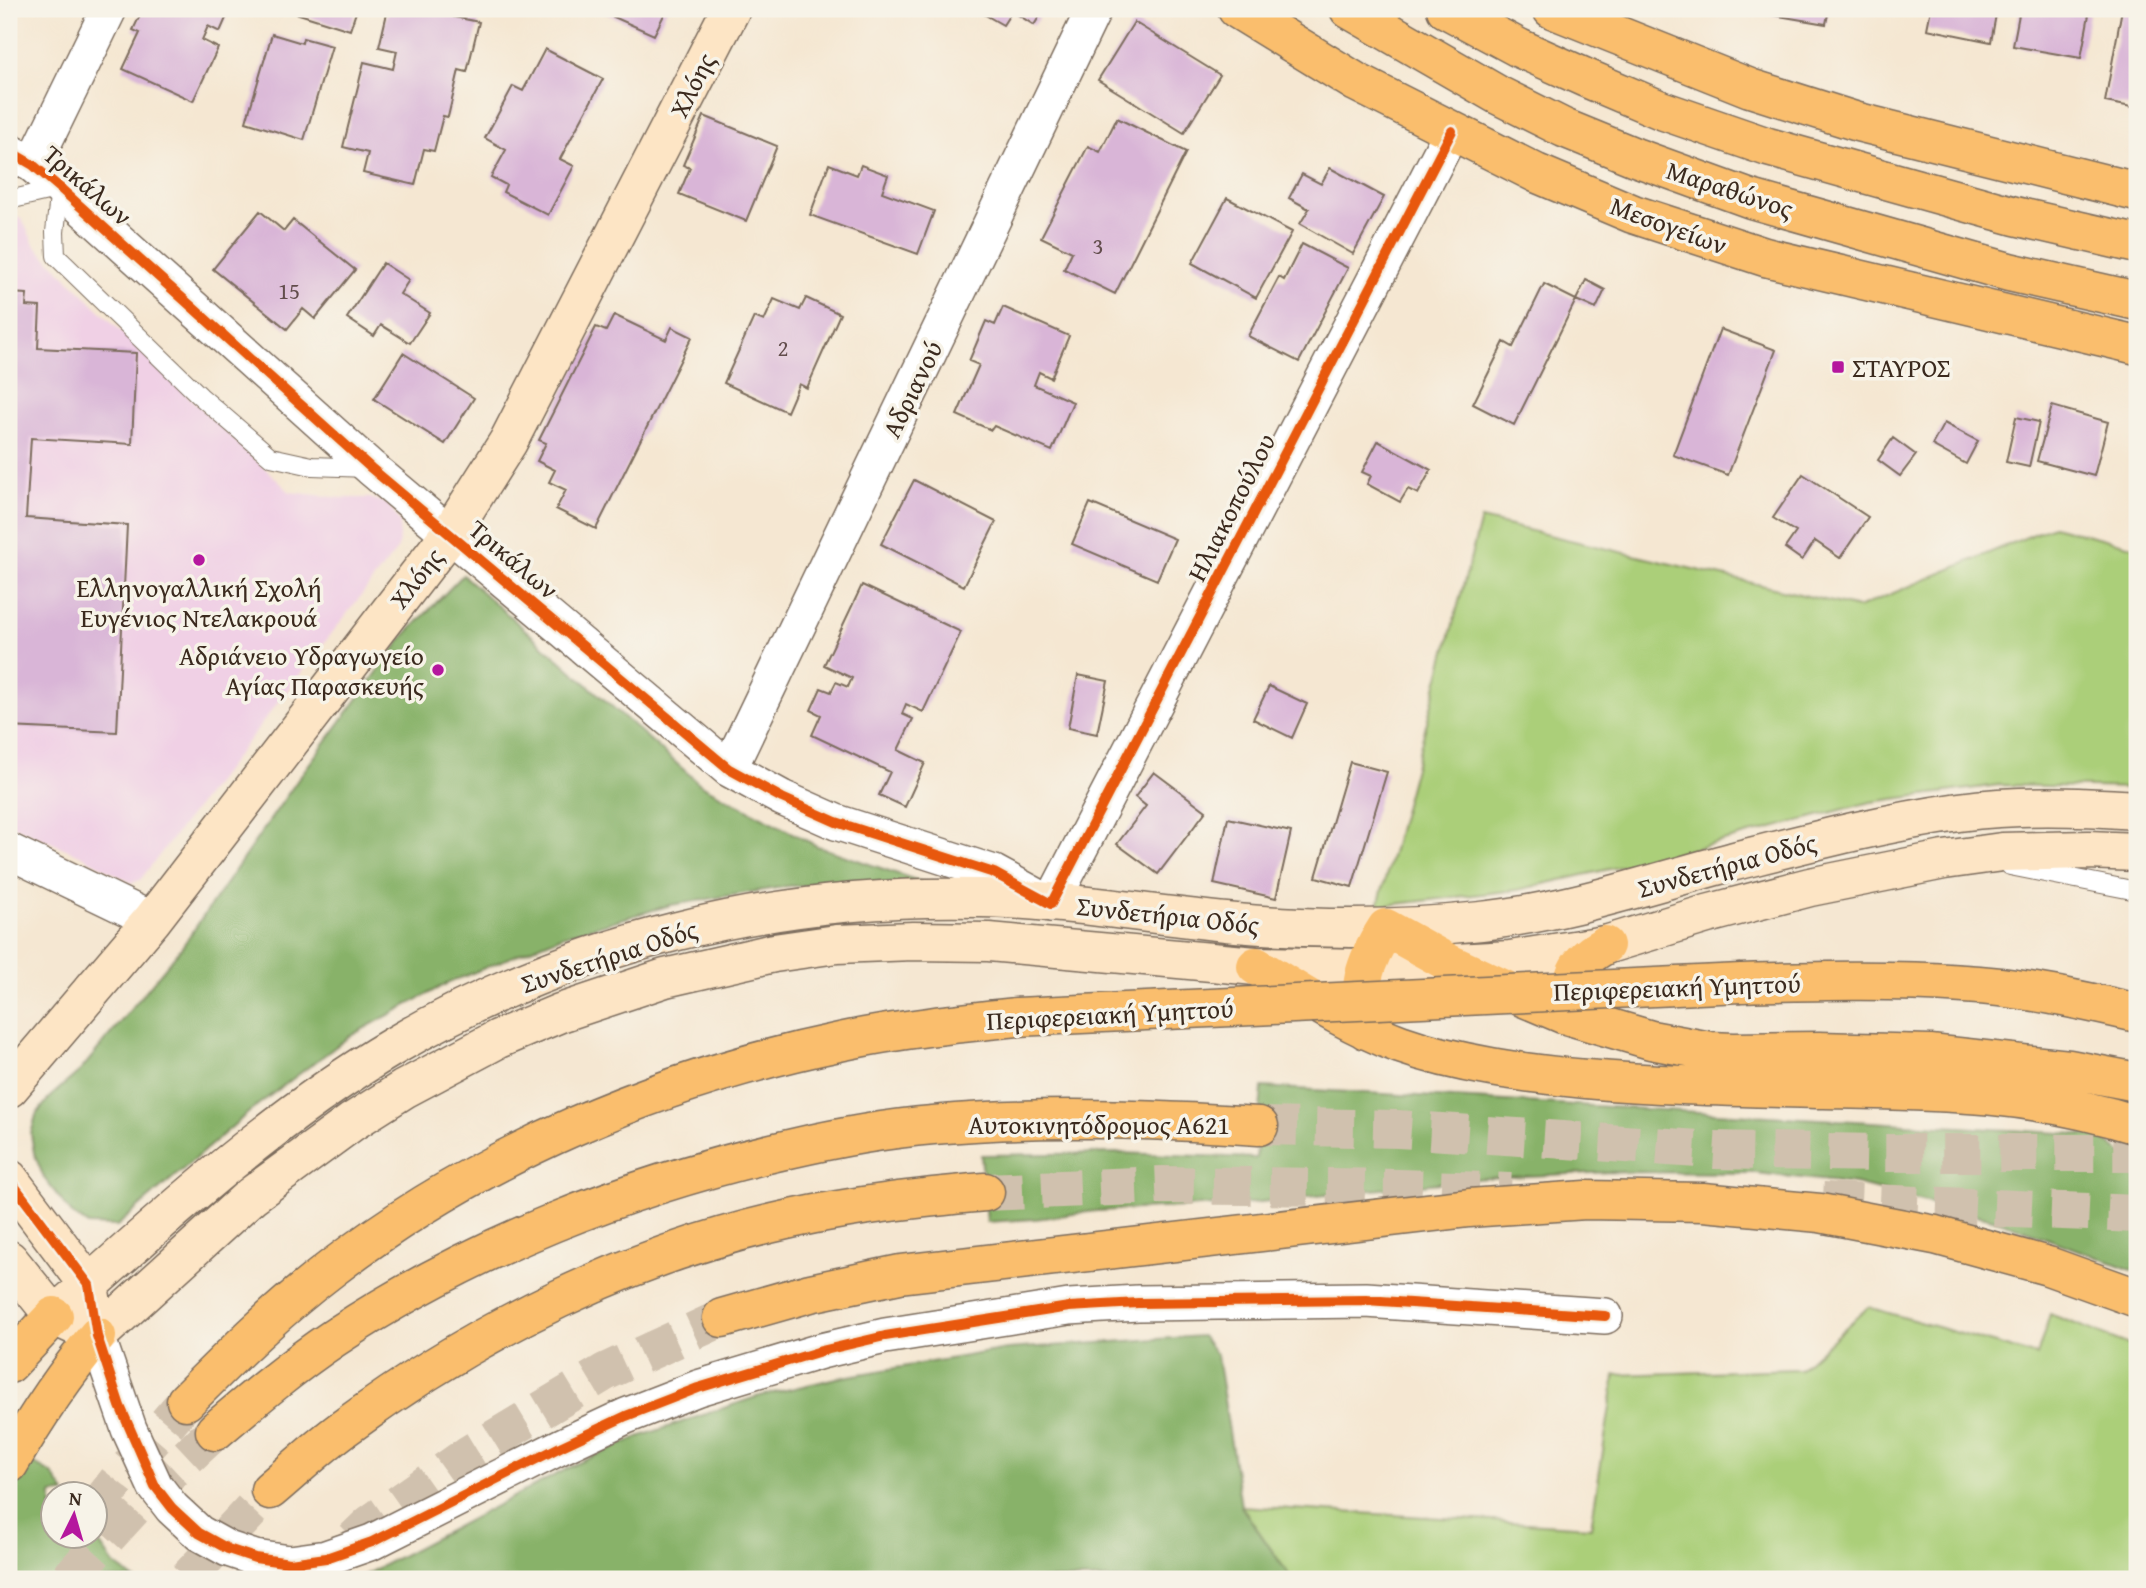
<svg xmlns="http://www.w3.org/2000/svg" width="2146" height="1588" font-family="'Gentium Book Plus',serif">
<rect width="100%" height="100%" fill="#f7f3e8"/>
<filter id="ink" filterUnits="userSpaceOnUse"><feTurbulence type="fractalNoise" baseFrequency=".0143" numOctaves="2"/><feDisplacementMap in="SourceGraphic" scale="14" xChannelSelector="R" yChannelSelector="G"/><feConvolveMatrix kernelMatrix="1 2 1 2 8 2 1 2 1" color-interpolation-filters="sRGB"/></filter>
<filter id="wash" filterUnits="userSpaceOnUse"><feTurbulence type="fractalNoise" baseFrequency=".00686" numOctaves="4" result="noise"/><feDisplacementMap in="SourceGraphic" scale="28" xChannelSelector="R" yChannelSelector="G"/><feGaussianBlur stdDeviation="1.57" result="paint"/><feColorMatrix in="noise" values="0 0 0 0 0 0 0 0 0 0 0 0 0 0 0 0 0 1.4 0 .05"/><feComposite in="paint" operator="in"/></filter>
<g filter="url(#wash)">
<rect width="100%" height="100%" fill="#f5e7d2"/>
<path fill="#f0d0e5" d="M9 214 22 219 35 246 156 366 290 492 341 498H370L388 504 400 523 398 548 140 880 132 883 80 855 9 824Z"/>
<path fill="#abcf79" stroke="#737c4c" stroke-width="2" d="M1481 519 1858 608 2053 526 2137 547V788L1999 785 1871 802 1663 857 1517 890 1378 906Z
M1868 1307 2037 1356 2050 1314 2137 1348V1579H1288L1290 1577 1241 1506 1591 1527 1615 1375 1800 1369Z"/>
<path fill="#88b269" stroke="#626e44" stroke-width="2" d="M463 575 701 785 817 846 924 883 789 886 671 905 562 936 446 984 350 1036 255 1107 117 1226 88 1225 72 1214 44 1178 34 1153 31 1134 36 1115 51 1096 81 1070 182 947 301 775 405 635Z
M1262 1087 2097 1135 2137 1165V1272L2000 1221 1855 1184 1756 1173 1612 1172 1486 1178 1242 1204 1096 1211 1035 1219 987 1222 981 1155 1119 1153 1256 1158Z
M1202 1336 1217 1356 1241 1506 1291 1578 1288 1579H357L578 1463 641 1436 756 1397 837 1378 1007 1349Z
M26 1459 52 1474 65 1493 52 1494V1536H94L114 1564 134 1579H9V1460Z"/>
<g id="blocks">
<path fill="#d9b5d7" d="M143 9H230L220 32 208 26 202 40 218 48 193 101 123 69 140 33 133 30Z
M283 9H357L350 30Z
M388 9H455L454 17 479 22 467 72 459 70 448 117 443 116 434 151 424 149 415 185 363 173 368 153 343 147 364 62 393 69 397 51 379 47Z
M596 9H667L654 35Z
M975 9H1044L1034 25 1012 11 1003 25Z
M1768 9H1829L1826 24 1767 14Z
M1931 9H1997L1991 42 1927 29Z
M2020 9H2090L2081 58 2013 46Z
M2122 9H2137V108L2105 102Z
M1134 22 1220 75 1184 133 1098 80Z
M272 34 302 43 303 38 332 46 304 140 246 122Z
M545 49 603 79 560 159 574 166 548 215 503 192 506 185 491 177 506 150 485 138 513 86 523 91Z
M704 116 777 146 746 221 679 194 690 168 683 165Z
M1117 118 1186 152 1115 294 1064 269 1072 252 1041 237 1088 146 1100 152Z
M829 164 857 175 861 165 888 175 882 192 934 211 918 254 810 215Z
M1330 168 1384 197 1353 254 1300 224 1309 209 1289 198 1302 174 1321 184Z
M1227 198 1292 232 1256 298 1192 263Z
M260 211 284 231 293 220 355 270 315 319 303 309 287 329 213 269Z
M1302 244 1348 268 1299 362 1248 336 1279 277 1284 280Z
M383 263 409 280 400 294 430 313 410 343 381 325 374 336 347 318Z
M1586 280 1605 290 1596 309 1576 300Z
M1544 284 1576 300 1514 425 1473 404 1504 342 1513 347Z
M9 293 27 294 26 306 40 307 38 348 136 353 132 444 31 438 26 518 127 525 117 732 9 727V650L14 553H9Z
M806 298 840 314 807 388 799 384 787 412 724 383 754 317 764 321 774 299 800 310Z
M1003 307 1069 336 1051 378 1039 372 1034 385 1073 402 1052 451 994 426 991 430 957 415 979 365 969 361 986 321 995 325Z
M614 315 666 340 672 327 692 337 596 529 556 509 566 490 549 482 555 470 537 461 546 443 539 440 596 327 606 331Z
M1720 329 1776 350 1728 475 1673 455Z
M403 353 474 398 445 444 374 399Z
M2052 406 2108 422 2094 476 2037 461Z
M2016 417 2039 422 2029 467 2006 462Z
M1944 423 1978 441 1966 464 1932 445Z
M1893 438 1916 455 1900 476 1878 460Z
M1378 441 1431 470 1418 494 1408 489 1400 502 1367 484 1371 476 1362 472Z
M1803 474 1868 517 1840 558 1815 541 1802 560 1785 548 1796 532 1773 518Z
M914 480 996 522 964 586 881 544Z
M1090 503 1175 539 1157 580 1072 544Z
M862 585 961 632 923 712 906 704 902 714 913 719 898 750 925 763 905 807 879 795 890 772 812 735 821 715 811 710 821 688 831 692 836 682 848 687 852 678 824 665Z
M1078 675 1108 681 1097 734 1068 728Z
M1269 686 1307 704 1292 738 1253 719Z
M1350 762 1387 772 1352 887 1316 877Z
M1154 772 1206 811 1158 874 1117 844 1146 806 1135 797Z
M1228 818 1291 832 1276 898 1214 884Z"/>
</g>
</g>
<g filter="url(#ink)">
<use href="#blocks" fill-opacity="0" stroke="#7c6c5d" stroke-width="2"/>
<g fill="none" stroke-linecap="round" stroke-linejoin="round">
<path stroke="#d0c1ae" stroke-width="38" stroke-dasharray="38 19" stroke-linecap="butt" d="M1259 1126 1398 1129 1715 1150 1883 1153H2137
M985 1192 1163 1185 1399 1188 1511 1192
M1823 1201 2137 1214
M94 1511 118 1480 186 1401
M69 1579 139 1502 215 1431
M187 1579 270 1490
M313 1579 370 1524 469 1454 605 1372 722 1318"/>
<defs>
<path id="lane" d="M9 200 60 188 55 232 56 256 200 396 271 457 312 466 367 468
M2010 866 2137 891"/>
<path id="street" d="M9 151 33 165 60 188 371 468 729 769 782 798 836 822 994 873 1051 904 1452 131
M33 165 109 9
M729 769 1094 9
M9 851 152 920
M97 1336 129 1429 155 1486 172 1508 199 1533 228 1549 255 1558 290 1563 326 1558 372 1542 562 1446 626 1416 698 1388 821 1351 885 1336 1069 1307 1138 1303 1366 1300 1605 1316"/>
<path id="secondary" d="M9 1088 152 920 449 535 508 442 731 9
M9 1179 89 1285 93 1310
M9 1260 54 1316 76 1326
M54 1316C160 1221 272 1118 394 1046 571 942 777 893 981 898 1066 900 1152 915 1236 923 1318 930 1400 930 1481 921 1567 912 1648 884 1731 862 1806 843 1882 823 1959 812 2018 804 2078 806 2137 810
M97 1336 251 1196 352 1122 404 1089 498 1039 560 1013 665 978 774 953 837 944 913 941 989 942 1256 966 1364 968 1510 960 1605 945 1707 914 1810 887 1944 860 2002 852 2088 850 2137 852"/>
<path id="primary" d="M1237 9 1356 82 1536 173 1633 214 1765 257 2137 345
M1349 9 1498 95 1564 128 1635 157 1751 199 2009 272 2137 301
M1446 9 1519 48 1586 78 1661 110 1768 147 2015 216 2137 244
M1552 9 1750 88 1858 122 2137 192"/>
<path id="highway" d="M1256 966C1302 994 1349 1025 1400 1044 1459 1065 1524 1073 1586 1079 1665 1086 1745 1087 1824 1089 1935 1091 2030 1091 2137 1125
M1741 983C1816 981 1890 979 1964 984 2022 987 2081 1000 2137 1013
M1590 1016C1561 987 1572 963 1605 945
M1366 1030C1354 991 1365 961 1386 928L1451 964 1513 993 1563 1014 1651 1040 1710 1051 1734 1052 1819 1051 1930 1054 2069 1069 2137 1082
M722 1318 810 1293 900 1274 1469 1208 1586 1200 1703 1202 1820 1213 1935 1235 2048 1266 2137 1298
M9 1364 54 1316
M186 1401C232 1355 278 1309 331 1269 481 1154 659 1079 844 1041 901 1029 959 1023 1017 1017
M215 1431C253 1399 292 1366 334 1338 471 1247 629 1185 789 1149 836 1138 885 1129 933 1125 1042 1115 1151 1119 1259 1126
M9 1464C35 1419 63 1376 97 1336
M270 1490C295 1469 320 1445 347 1426 479 1329 630 1254 791 1219 855 1205 919 1198 985 1192"/>
</defs>
<use href="#lane" stroke="#7c6c5d" stroke-width="20"/>
<use href="#street" stroke="#7c6c5d" stroke-width="38"/>
<use href="#secondary" stroke="#7c6c5d" stroke-width="41"/>
<use href="#primary" stroke="#7c6c5d" stroke-width="41"/>
<use href="#highway" stroke="#7c6c5d" stroke-width="41"/>
<use href="#lane" stroke="#fff" stroke-width="18"/>
<use href="#street" stroke="#fff" stroke-width="35"/>
<use href="#secondary" stroke="#fde5c5" stroke-width="38"/>
<use href="#primary" stroke="#fabe6d" stroke-width="38"/>
<use href="#highway" stroke="#fabe6d" stroke-width="38"/>
<defs>
<path id="highway-bridge" d="M1017 1017 1741 983"/>
</defs>
<use href="#highway-bridge" stroke="#7c6c5d" stroke-width="41" stroke-linecap="butt"/>
<use href="#highway-bridge" stroke="#fabe6d" stroke-width="38"/>
<defs>
<path id="cycleway" d="M9 151 33 165 60 188 371 468 729 769 782 798 836 822 994 873 1051 904 1452 131
M9 1179 89 1285 97 1336 120 1406 155 1486 172 1508 199 1533 228 1549 255 1558 290 1563 326 1558 372 1542 562 1446 626 1416 698 1388 821 1351 885 1336 1069 1307 1138 1303 1366 1300 1605 1316"/>
</defs>
<use href="#cycleway" stroke="#f7f3e8" stroke-width="15"/>
<use href="#cycleway" stroke="#e8590c" stroke-width="10"/>
</g>
</g>
<g fill="#b5179e" stroke="#f7f3e8" stroke-width="2.5">
<rect x="1831" y="360" width="14" height="14" rx="3.5"/>
<circle cx="199" cy="560" r="7"/>
<circle cx="438" cy="670" r="7"/>
</g>
<g text-anchor="middle" dominant-baseline="central" stroke-width="7" stroke-linejoin="round" paint-order="stroke">
<g font-size="23" fill="#624d4c">
<text x="1098" y="245">3</text>
<text x="289" y="290">15</text>
<text x="783" y="347">2</text>
</g>
<g font-size="26" fill="#3b2a1e" stroke="#f7f3e8">
<text transform="translate(692 85) rotate(-63)">Χλόης</text>
<text transform="translate(88 185) rotate(41)">Τρικάλων</text>
<text transform="translate(1730 189) rotate(18)">Μαραθώνος</text>
<text transform="translate(1669 225) rotate(20)">Μεσογείων</text>
<text transform="translate(912 389) rotate(-64)">Αδριανού</text>
<text transform="translate(1231 507) rotate(-63)">Ηλιακοπούλου</text>
<text transform="translate(514 559) rotate(40)">Τρικάλων</text>
<text transform="translate(416 578) rotate(-52)">Χλόης</text>
<text transform="translate(1727 865) rotate(-15)">Συνδετήρια Οδός</text>
<text transform="translate(1168 915) rotate(6)">Συνδετήρια Οδός</text>
<text transform="translate(609 956) rotate(-18)">Συνδετήρια Οδός</text>
<text transform="translate(1677 987) rotate(-2)">Περιφερειακή Υμηττού</text>
<text transform="translate(1110 1014) rotate(-3)">Περιφερειακή Υμηττού</text>
<text x="1099" y="1124">Αυτοκινητόδρομος Α621</text>
</g>
<g font-size="26" fill="#3b2a1e" stroke="#f7f3e8" text-anchor="start">
<text x="1852" y="367">ΣΤΑΥΡΟΣ</text>
<text x="199" y="587" text-anchor="middle">Ελληνογαλλική Σχολή<tspan x="199" dy="30">Ευγένιος Ντελακρουά</tspan></text>
<text x="424" y="655" text-anchor="end">Αδριάνειο Υδραγωγείο<tspan x="424" dy="30">Αγίας Παρασκευής</tspan></text>
</g>
</g>
<rect width="2146" height="1588" fill="none" stroke="#f7f3e8" stroke-width="35"/>
<g transform="translate(74 1515) rotate(5)"><circle r="33" fill="#f7f3e8" stroke="#aca397" stroke-width="2"/>
<path d="M0-5L12 26L0 18L-12 26Z" fill="#b5179e"/>
<text y="-10" font-size="19" font-weight="bold" text-anchor="middle" fill="#3b2a1e">N</text>
</g>
</svg>
